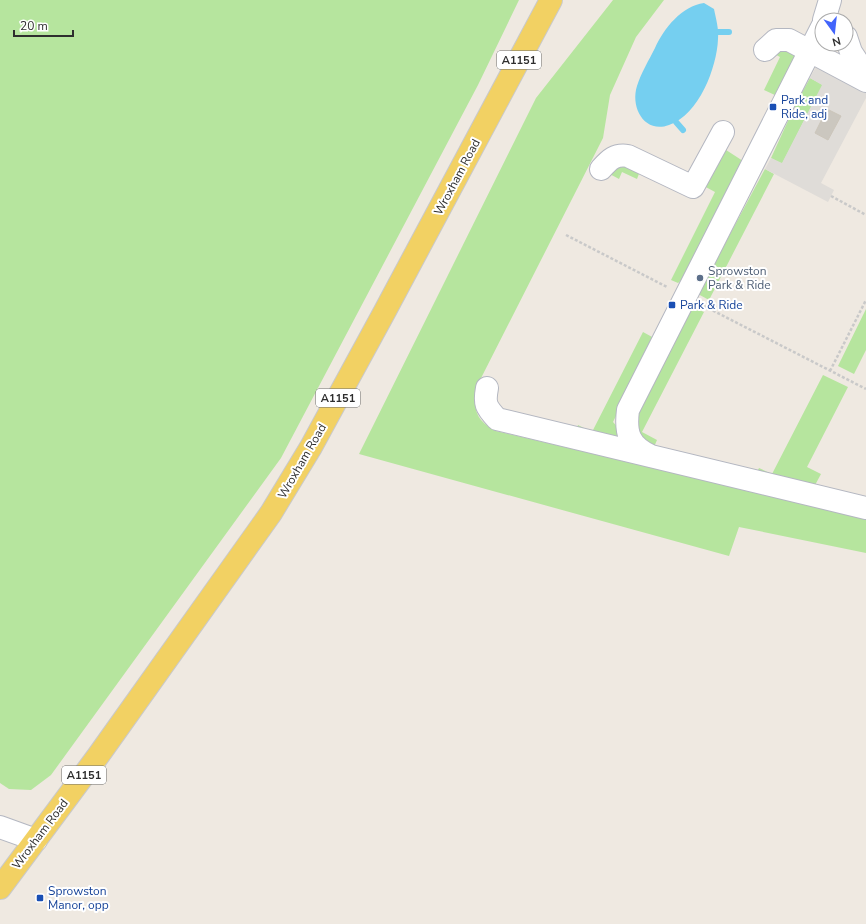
<svg xmlns="http://www.w3.org/2000/svg" width="866" height="924" font-family="'Nunito Sans',sans-serif">
<rect width="100%" height="100%" fill="#efe9e1"/>
<path fill="#b6e59e" d="M0 0H519L478 85 281 458 51 775 31 790 9 789 0 783Z
M613 0H664L636 37 610 95 603 138 477 386C473 409 475 420 496 431L866 518V553L739 527 729 556 359 454 536 98Z
M782 47 797 57 777 96 764 90 780 57 771 52Z
M810 78 823 85 808 114 794 107Z
M793 110 806 117 782 164 771 158Z
M723 148 743 161 683 279 678 283 671 280 715 192 702 185Z
M617 163 640 171 637 179 622 172 619 179 606 172Z
M765 169 774 174 709 300 698 294Z
M692 307 704 312 642 432 657 440 654 447 640 436 636 416Z
M866 309V350L854 374 838 366Z
M643 332 654 338 613 422C619 428 618 433 615 441L576 431 578 425 592 432Z
M823 375 848 387 807 467 821 474 814 487 756 474 759 468 772 474Z"/>
<path fill="#dfdcd8" fill-rule="evenodd" d="M817 65 866 90V98L821 183 834 190 828 202 765 169 771 158 782 163 822 85 810 78ZM827 109 841 116 828 140 815 133Z"/>
<path fill="#75cff0" d="M704 3 714 9C716 19 719 29 718 39 717 67 699 115 669 125 645 134 630 108 637 86 641 73 649 60 655 48 664 28 682 6 704 3Z"/>
<g fill="none" stroke-linecap="round" stroke-linejoin="round">
<path stroke="#75cff0" stroke-width="6" d="M718 32H729
M676 122 683 130"/>
</g>
<path fill="#cbc7bf" stroke="#cbc5ba" d="M827 109 841 116 828 140 815 133Z"/>
<g fill="none" stroke-linecap="round" stroke-linejoin="round">
<defs>
<path id="minor" d="M824 20 830 0
M846 37 851 52 866 75
M765 50 776 40H789L866 81
M601 169C610 159 615 154 628 156L693 187 723 132
M487 388C484 404 486 407 497 419L866 508
M651 456C629 446 625 433 628 410L822 27
M0 827 36 840"/>
<path id="major" d="M0 888 98 756 271 513 311 447 385 311 551 0"/>
</defs>
<use href="#minor" stroke="#b4b7c1" stroke-width="24"/>
<use href="#major" stroke="#c9c9c9" stroke-width="24"/>
<path stroke="#c9c9c9" stroke-width="2.5" stroke-dasharray="3 2" stroke-linecap="butt" d="M831 196 866 215
M566 235 667 287
M704 306 866 389
M830 371 866 300"/>
<use href="#minor" stroke="#fff" stroke-width="22"/>
<use href="#major" stroke="#f2d163" stroke-width="22"/>
</g>
<g fill="#1a4fb4" stroke="#fff" stroke-width="1.5">
<rect x="769" y="103" width="8" height="8" rx="2"/>
<rect x="668" y="301" width="8" height="8" rx="2"/>
<rect x="36" y="894" width="8" height="8" rx="2"/>
</g>
<circle fill="#5c6f8a" stroke="#fff" stroke-width="1.5" cx="700" cy="278" r="4"/>
<g text-anchor="middle" dominant-baseline="central" stroke-width="4" stroke-linejoin="round" paint-order="stroke">
<g fill="#fff" stroke="#6d6d6d" stroke-width="1">
<rect x="497" y="51" width="44" height="18" rx="3"/>
<rect x="316" y="389" width="44" height="18" rx="3"/>
<rect x="62" y="766" width="44" height="18" rx="3"/>
</g>
<g font-size="11" font-weight="bold" fill="#2e2e2e">
<text x="519" y="60">A1151</text>
<text x="338" y="398">A1151</text>
<text x="84" y="775">A1151</text>
</g>
<g font-size="12" fill="#164399" stroke="#fff" text-anchor="start">
<text x="781" y="100">Park and<tspan x="781" dy="14">Ride, adj</tspan></text>
<text x="680" y="305">Park &amp; Ride</text>
<text x="48" y="891">Sprowston<tspan x="48" dy="14">Manor, opp</tspan></text>
</g>
<g font-size="12" fill="#2e2e2e" stroke="#fff">
<text transform="translate(457 177) rotate(-62)">Wroxham Road</text>
<text transform="translate(302 461) rotate(-60)">Wroxham Road</text>
<text transform="translate(40 834) rotate(-53)">Wroxham Road</text>
</g>
<g font-size="12" fill="#4e5e75" stroke="#fff" text-anchor="start">
<text x="708" y="271">Sprowston<tspan x="708" dy="14">Park &amp; Ride</tspan></text>
</g>
</g>
<g transform="translate(834 32) rotate(165)"><circle r="19" fill="#ffffff" stroke="#ababab"/>
<path d="M0-3L7 15L0 10L-7 15Z" fill="#4264fb"/>
<text y="-6" font-size="11" font-weight="bold" text-anchor="middle" fill="#2e2e2e">N</text>
</g>
<path d="M14 30v6h59v-6" fill="none" stroke="#2e2e2e" stroke-width="2"/>
<text x="20" y="30" font-size="12" fill="#2e2e2e" stroke="#ffffff" stroke-width="3" paint-order="stroke">20 m</text>
</svg>
